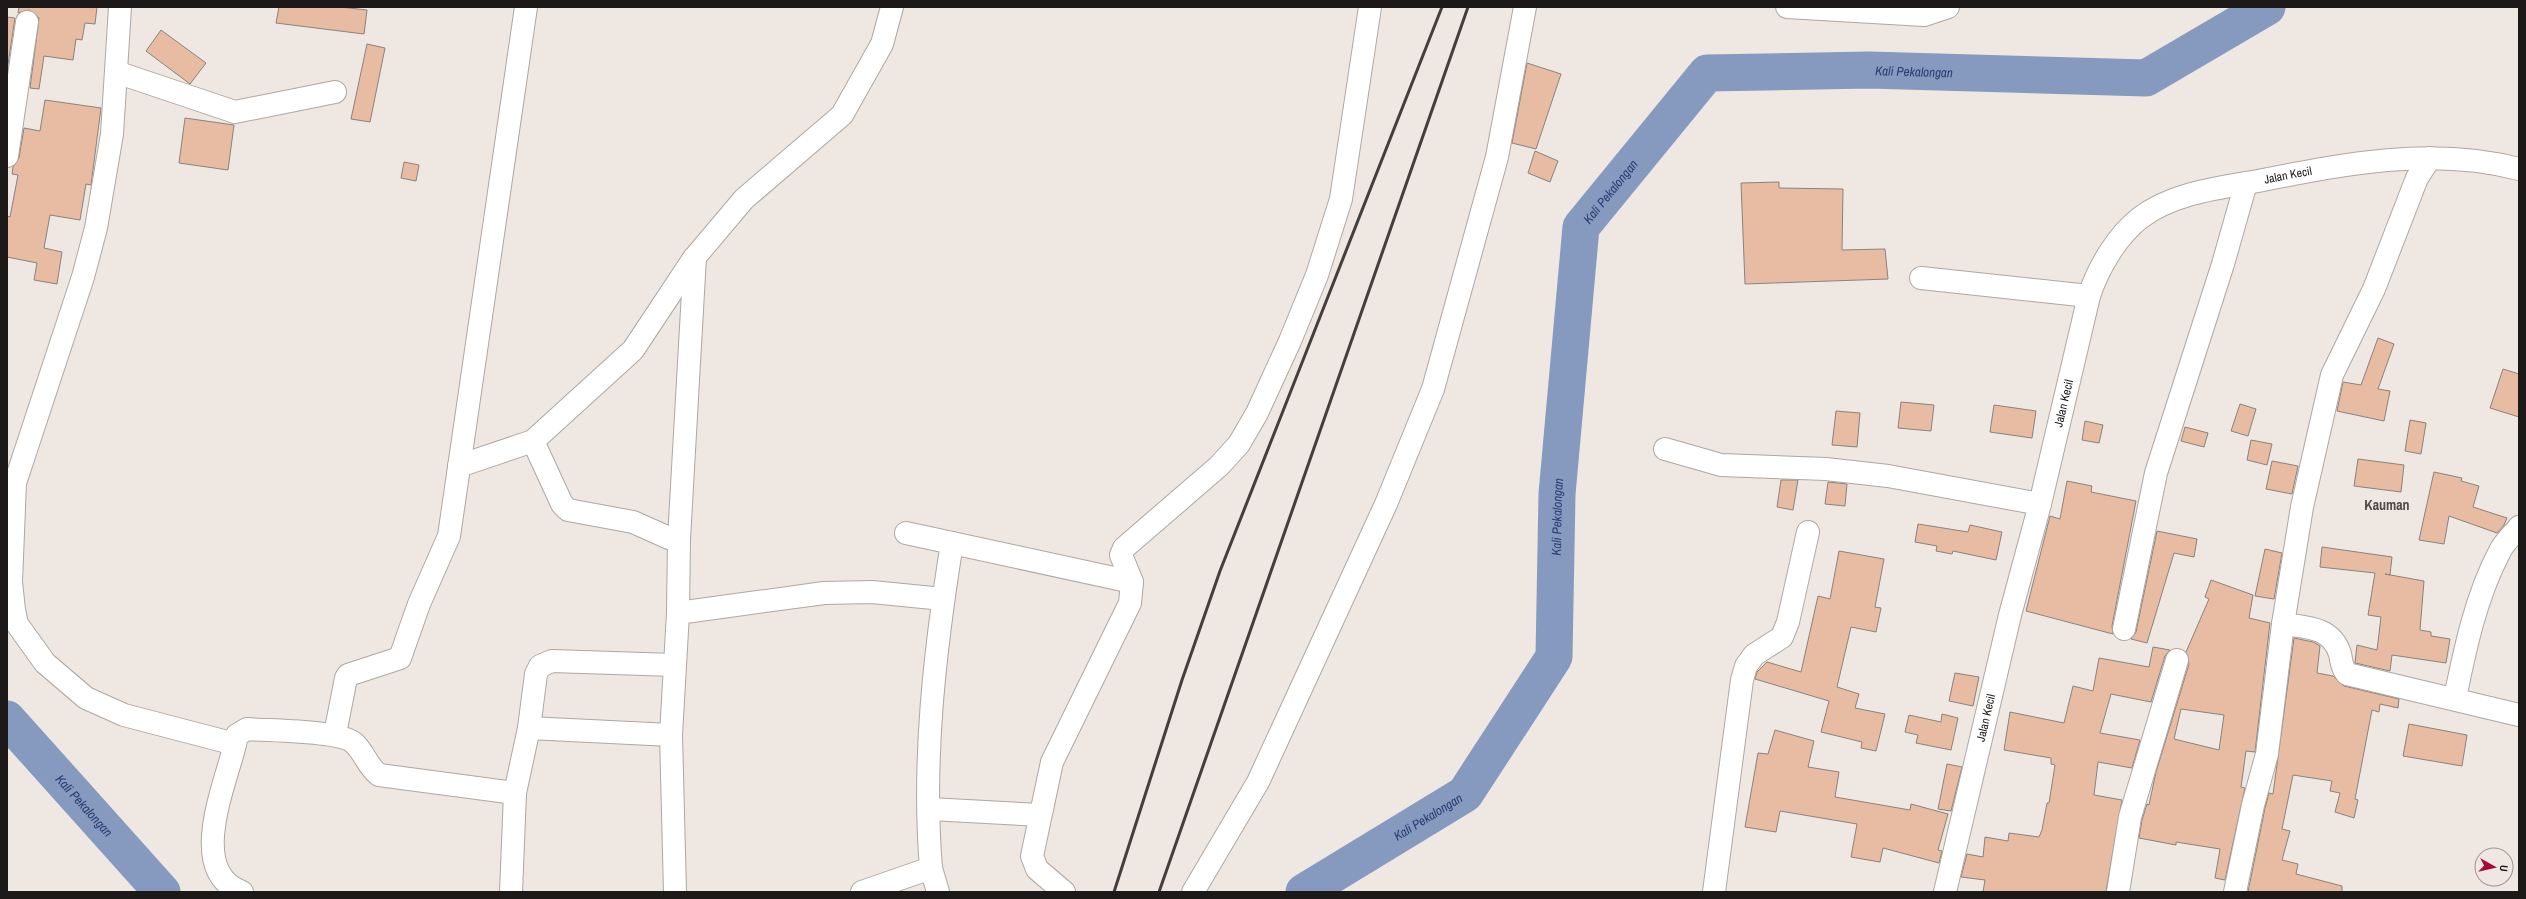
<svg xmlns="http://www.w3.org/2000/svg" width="2526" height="899" font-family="'Archivo Narrow',sans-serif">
<rect width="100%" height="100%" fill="#efe7e2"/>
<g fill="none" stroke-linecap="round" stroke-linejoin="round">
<g stroke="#8699bf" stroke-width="37">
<path id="s1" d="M7 719 162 892"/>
<path id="s2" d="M1304 892 1465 794 1554 657 1557 494 1581 227 1707 73 1869 70 2146 78 2267 7"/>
</g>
</g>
<path fill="#e8bca2" stroke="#89827d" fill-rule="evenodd" d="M19 7H97L95 24 85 23 82 40 76 39 73 60 44 56 39 89 30 88 39 18 29 10 18 13Z
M279 7H340L367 10 364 34 276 23Z
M7 17 15 18 7 71Z
M161 30 206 63 190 84 146 51Z
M367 44 385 48 370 122 351 119Z
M1527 63 1561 74 1536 149 1512 143Z
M45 100 101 108 91 185 86 184 80 220 50 215 44 248 62 252 57 284 34 280 37 263 7 257V216L10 217 18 175 12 174 13 167 19 158 24 128 40 131Z
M185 118 234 125 228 170 179 163Z
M1535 151 1558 161 1550 182 1528 173Z
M404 162 419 165 416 181 401 178Z
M1779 182V188L1843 189 1842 250 1885 249 1888 279 1745 284 1741 183Z
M2378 338 2394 344 2378 389 2390 391 2384 421 2337 411 2343 382 2361 385Z
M2503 369 2519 374V417L2490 408Z
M1901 402 1934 405 1931 431 1898 428Z
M2240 404 2256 409 2248 436 2231 431Z
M1994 405 2036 411 2032 438 1990 432Z
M1836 411 1860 413 1857 447 1832 445Z
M2410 420 2426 423 2421 454 2405 451Z
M2085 421 2103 425 2099 443 2082 440Z
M2185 427 2208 433 2204 447 2181 441Z
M2251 440 2272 444 2267 465 2247 460Z
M2358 459 2404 465 2401 492 2354 486Z
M2272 461 2298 466 2292 494 2266 489Z
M2434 472 2462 478 2461 481 2479 486 2473 507 2507 518 2504 525 2497 533 2449 516 2444 544 2419 540Z
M1781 480H1798L1793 510 1777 507Z
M2067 481 2092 486 2091 492 2136 501 2112 626 2113 634 2026 611 2050 516 2060 519Z
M1828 482 1847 484 1845 506 1825 504Z
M1918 524 1968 532 1970 525 2002 532 1996 560 1953 551 1952 554 1936 551 1937 546 1915 542Z
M2157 531 2197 539 2194 557 2174 553 2147 643 2131 639 2136 632Z
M2322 547 2392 557 2390 575 2385 574 2424 581 2420 630 2431 632V636L2450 639 2446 663 2392 655 2390 671 2355 663 2357 645 2377 650 2381 617 2368 615 2375 573 2320 567Z
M2265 549 2282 553 2274 599 2255 596Z
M1839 551 1884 559 1875 607 1881 608 1876 632 1851 627 1837 687 1859 694 1855 708 1885 714 1876 751 1861 748 1862 742 1821 732 1829 701 1755 679 1757 672 1767 662 1801 672 1818 596 1830 599Z
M2211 580 2253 595 2249 618 2270 623 2255 752 2246 751 2241 787 2245 788 2225 880 2215 878 2220 849 2176 842V845L2139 838 2142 820 2147 804 2149 805 2156 772 2189 664 2186 652 2209 599 2205 597ZM2181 709 2224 715 2219 750 2174 739Z
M2294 638 2313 642 2320 646 2317 673 2333 676 2344 686 2399 699 2398 708 2380 704 2379 712 2372 710 2355 799 2358 800 2354 818 2335 812 2340 793 2330 791 2332 781 2293 775 2282 829 2290 831 2282 860 2298 864 2296 874 2342 886V892H2248L2265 808 2269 793 2273 794Z
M2153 647 2170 650 2165 656 2151 702 2111 694 2100 733 2140 740 2132 768 2098 762 2094 795 2122 800 2106 892H1983L1985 880 1961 877 1967 854 1983 857 1985 837 2008 841 2009 833 2039 837 2042 830 2047 803H2049L2055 765 2051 764V758L2004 750 2010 712 2064 723 2073 686 2093 691 2099 658 2149 667Z
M1955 673 1979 677 1973 706 1949 701Z
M1942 714 1958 718 1951 750 1916 743 1918 735 1905 732 1909 715 1941 722Z
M2409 724 2467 735 2462 766 2403 756Z
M1775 730 1814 741 1808 767 1839 772 1835 797 1910 810 1911 804 1948 814 1938 850 1942 851 1939 863 1883 848 1880 862 1851 857 1857 824 1780 811 1776 832 1745 827 1758 753 1768 754Z
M1947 764 1962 767 1951 811 1938 809Z"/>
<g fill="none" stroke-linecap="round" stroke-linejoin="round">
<defs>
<g id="minor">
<path d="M120 7 112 134 96 228 83 277 15 483 11 582 14 610 17 624 45 663 86 698 124 715 235 744C226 784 186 871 242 892"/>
<path d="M1787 7 1924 15 1948 7"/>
<path d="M116 72 235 112 335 92"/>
<path d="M7 156 27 22"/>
<path d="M1921 278 2089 296"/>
<path d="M533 441 562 504 568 510 633 522 669 538 679 539"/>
<path d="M1665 449 1721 465 1826 469 1888 476 2040 504"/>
<path d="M459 466 533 441 633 350 694 258"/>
<path d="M906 533 1132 582"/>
<path d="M678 613 679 539 695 257 744 199 842 115 882 44 892 7"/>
<path d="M2283 624C2306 627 2332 627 2340 654 2342 662 2341 667 2347 674L2519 715"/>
<path d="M2124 629 2156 473 2223 264 2246 183"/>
<path d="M2455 698C2465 649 2476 596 2500 551 2504 542 2513 535 2519 527"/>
<path d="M529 728 671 735"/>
<path d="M335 734 346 678 348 675 400 658 419 604 449 536 526 7"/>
<path d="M235 744 237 735 247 729C269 731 342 730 355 744 365 754 368 767 379 775L515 793 511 892"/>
<path d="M515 793 529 728 536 674 540 666 552 661 674 665"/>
<path d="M930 809 1039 815"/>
<path d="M931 868 938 892"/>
<path d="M675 892 671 735 678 613 824 593 872 592 943 599"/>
<path d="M862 892 931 868C922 760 935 649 952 543"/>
<path d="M1064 892 1037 869 1032 856 1052 762 1130 603 1132 582 1121 555 1124 548 1219 466 1239 444 1257 413 1290 341 1317 275 1341 199 1370 7"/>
<path d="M1193 892 1258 782 1386 504 1433 389 1497 157 1525 7"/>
<path d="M1714 892 1742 680 1746 666 1754 655 1782 637 1788 622 1808 532"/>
<path id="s3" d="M1945 892 2010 615 2040 504 2089 296C2098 268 2117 236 2140 218 2173 193 2218 188 2258 181 2344 164 2432 146 2519 169"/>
<path d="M2118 892 2130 817 2177 660"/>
<path d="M2235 892 2253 805 2267 754 2283 624 2302 507 2332 375 2374 289 2417 178 2430 158"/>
</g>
</defs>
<use href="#minor" stroke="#aea7a2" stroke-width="24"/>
<use href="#minor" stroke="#fff" stroke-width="22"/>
<path stroke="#433f3d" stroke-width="3" d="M1114 892 1182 680 1220 571 1442 7
M1159 892 1468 7"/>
</g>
<g text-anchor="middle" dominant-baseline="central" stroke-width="3" stroke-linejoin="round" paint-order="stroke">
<g font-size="12" fill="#1c1918" stroke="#efe7e2">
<text stroke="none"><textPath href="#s3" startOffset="863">Jalan Kecil</textPath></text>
<text stroke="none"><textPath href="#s3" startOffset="503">Jalan Kecil</textPath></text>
<text stroke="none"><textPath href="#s3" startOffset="179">Jalan Kecil</textPath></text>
</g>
<g font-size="13" font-style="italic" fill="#273e71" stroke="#efe7e2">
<text stroke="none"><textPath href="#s2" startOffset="1189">Kali Pekalongan</textPath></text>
<text stroke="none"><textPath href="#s2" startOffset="829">Kali Pekalongan</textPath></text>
<text stroke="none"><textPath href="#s2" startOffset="492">Kali Pekalongan</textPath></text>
<text stroke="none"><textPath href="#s1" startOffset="116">Kali Pekalongan</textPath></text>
<text stroke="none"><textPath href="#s2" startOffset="145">Kali Pekalongan</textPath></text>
</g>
<g font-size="14" font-weight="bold" fill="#514a46" stroke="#efe7e2">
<text x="2387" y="505">Kauman</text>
</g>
</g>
<rect width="2526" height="899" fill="none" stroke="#1c1918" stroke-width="16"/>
<g transform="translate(2494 867) rotate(98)"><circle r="19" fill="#efe7e2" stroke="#9b9591"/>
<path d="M0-3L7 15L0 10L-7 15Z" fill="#a40937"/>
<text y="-6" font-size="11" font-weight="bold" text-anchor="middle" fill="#1c1918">U</text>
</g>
</svg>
